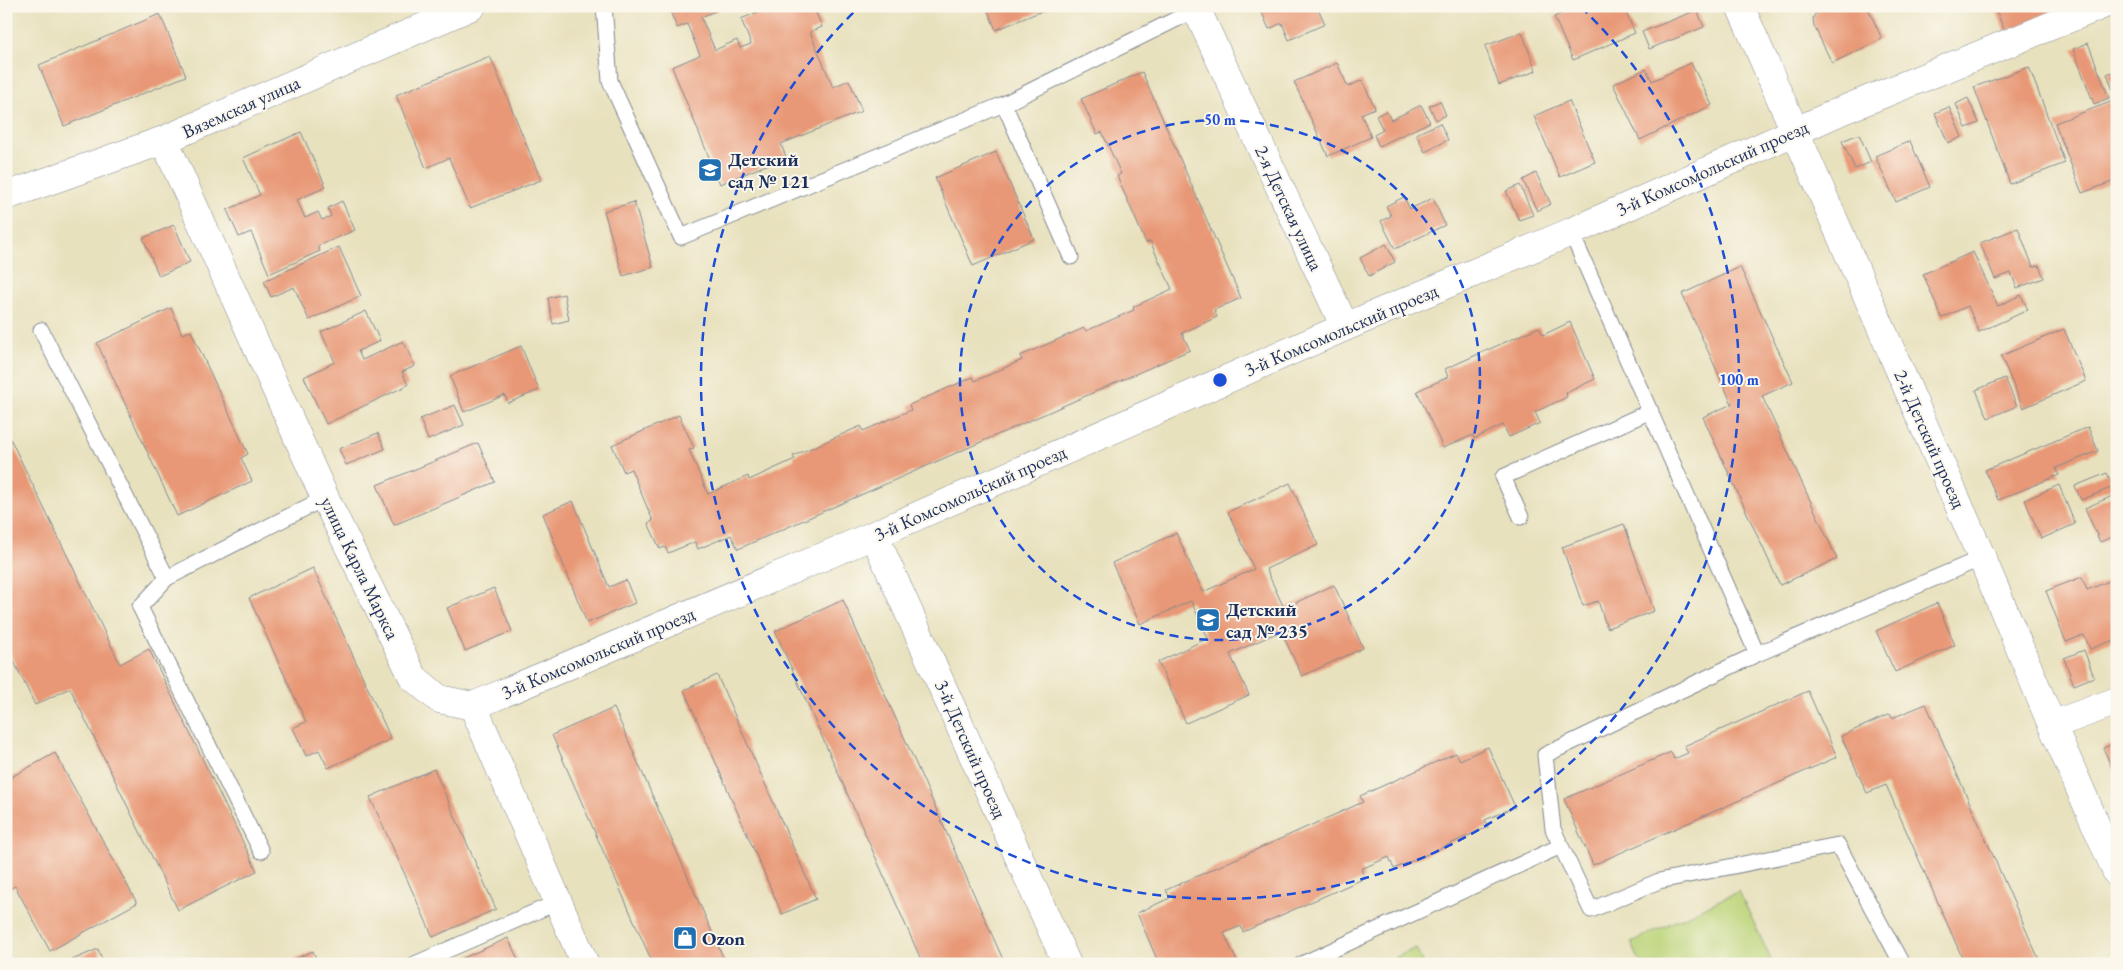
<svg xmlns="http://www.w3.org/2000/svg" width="2123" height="970" font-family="'EB Garamond',serif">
<rect width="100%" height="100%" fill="#fbf7ec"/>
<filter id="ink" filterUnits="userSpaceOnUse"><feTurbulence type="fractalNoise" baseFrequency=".02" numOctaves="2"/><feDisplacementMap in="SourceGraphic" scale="10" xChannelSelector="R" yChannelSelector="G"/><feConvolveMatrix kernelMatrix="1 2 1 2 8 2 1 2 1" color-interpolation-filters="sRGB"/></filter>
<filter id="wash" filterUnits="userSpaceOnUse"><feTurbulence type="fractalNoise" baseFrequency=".0096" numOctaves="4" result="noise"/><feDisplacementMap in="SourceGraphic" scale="20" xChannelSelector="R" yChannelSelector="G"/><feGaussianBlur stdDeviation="1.12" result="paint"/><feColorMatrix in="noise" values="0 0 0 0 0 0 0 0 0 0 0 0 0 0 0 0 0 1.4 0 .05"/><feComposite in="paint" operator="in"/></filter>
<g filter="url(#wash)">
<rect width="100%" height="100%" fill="#e8e1be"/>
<path fill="#bbd479" stroke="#6b826c" d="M1739 891 1773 964H1641L1631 942Z
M1416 948 1423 964H1381Z"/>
<g id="blocks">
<path fill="#e89876" d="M668 6H727L701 17 715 50 737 40 740 48 751 44 741 19 772 6H813L822 27 810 32 833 87 849 80 862 111 781 144 786 157 720 184 672 67 700 55 687 24 677 28Z
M986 6H1054L996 30Z
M1259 6H1317L1325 24 1289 40 1282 23 1269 29Z
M1578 6H1623L1635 33 1573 60 1554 17Z
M1825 6H1867L1882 39 1832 63 1814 26 1813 18 1818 9Z
M2005 6H2065L2005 32 1996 10Z
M1697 10 1704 27 1649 49 1642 32Z
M160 14 186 76 64 126 39 65Z
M1522 32 1536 71 1499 85 1485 46Z
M2088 43 2109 98 2094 104 2073 49Z
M490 56 541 180 470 208 449 158 426 168 396 95Z
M1337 63 1348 87 1362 80 1375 108 1361 114 1371 137 1328 156 1294 82Z
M1691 63 1712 105 1640 140 1613 84 1646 69 1652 81Z
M2029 67 2065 163 2010 184 1974 87Z
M2117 70V100L2107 74Z
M1142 72 1241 298 1214 310 1217 317 1182 333 1190 350 738 549 731 535 698 549 695 542 668 553 665 547 660 549 648 523 653 521 631 469 624 472 612 445 679 415 694 448 689 450 708 494 748 476 749 480 795 459 793 456 861 426 863 431 911 410 909 405 973 377 975 381 1022 360 1020 356 1084 328 1086 331 1134 310 1133 307 1172 289 1150 241 1146 243 1117 176 1121 174 1102 132 1097 134 1081 99Z
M1968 98 1979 123 1966 128 1956 104Z
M1440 101 1446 115 1436 120 1429 106Z
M1569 101 1595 162 1560 177 1534 116Z
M2113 101 2117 113V180L2082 193 2055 123Z
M1421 105 1430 122 1379 146 1374 135 1383 130 1376 116 1386 111 1391 120Z
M1949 107 1962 137 1948 143 1935 113Z
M1440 123 1448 140 1425 152 1416 134Z
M301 132 326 187 297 200 305 218 318 212 322 220 331 216 328 208 342 201 355 230 318 246 320 251 269 274 251 232 239 237 227 210 260 195 243 158Z
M1859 134 1871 162 1855 169 1842 141Z
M1910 141 1930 187 1896 202 1875 156Z
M996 152 1034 239 973 266 935 178Z
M1536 173 1551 204 1537 211 1523 180Z
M1520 185 1533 215 1519 220 1506 191Z
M1404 197 1410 209 1433 198 1445 225 1395 249 1381 221 1391 216 1386 206Z
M634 202 653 267 623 276 604 211Z
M174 225 190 262 159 276 143 238Z
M2018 228 2033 267 2039 265 2044 278 2017 288 2011 273 1995 279 1980 243Z
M1386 244 1395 262 1369 276 1360 258Z
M339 247 361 296 309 320 294 287 271 297 264 281Z
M1973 252 1998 306 2021 295 2028 310 1979 332 1968 306 1942 318 1923 274Z
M1740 267 1793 382 1762 396 1837 559 1780 585 1703 417 1732 404 1682 294Z
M564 294 569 320 553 324 548 298Z
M171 308 182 334 191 331 248 454 241 458 252 481 177 516 97 343Z
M366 311 380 341 358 351 362 360 403 341 415 366 402 372 408 385 326 424 304 377 335 362 321 332Z
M1570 322 1595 379 1566 393 1567 397 1535 412 1540 423 1509 437 1503 425 1474 439 1473 435 1443 448 1417 391 1448 377 1445 369 1539 327 1543 335Z
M2064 329 2086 381 2023 408 2001 356Z
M521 346 539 390 508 403 505 395 464 412 450 376Z
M2005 378 2017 406 1988 418 1976 390Z
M455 405 464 425 428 440 420 419Z
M2088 427 2098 451 2056 468 2059 475 1998 500 1985 470Z
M6 430 120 664 149 649 257 871 178 910 70 688 35 705 6 645Z
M378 433 385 449 346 465 339 449Z
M478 443 495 482 394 525 377 485Z
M2107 473 2113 487 2081 500 2075 486Z
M1290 483 1318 545 1266 569 1284 608 1334 585 1363 648 1302 676 1281 631 1230 654 1249 695 1186 723 1158 662 1208 638 1191 601 1140 624 1112 563 1176 533 1203 592 1254 569 1228 512Z
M2059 485 2075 524 2041 539 2025 500Z
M2117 494V535L2100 542 2085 508Z
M573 501 609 587 626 580 635 603 587 623 543 514Z
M1624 524 1654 611 1607 628 1598 601 1583 606 1562 547Z
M313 568 391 739 328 768 319 750 306 756 293 728 306 722 249 598Z
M2082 577 2087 590 2117 578V639L2090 649 2084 635 2066 642 2046 591Z
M494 588 512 631 465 651 447 608Z
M843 600 1005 964H923L775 631Z
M1937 603 1955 645 1895 672 1876 631Z
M2084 650 2094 677 2074 685 2064 658Z
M717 675 816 899 782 914 684 690Z
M1808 691 1837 757 1593 865 1564 799 1671 752 1674 759 1688 753 1684 746Z
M1926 704 2041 964H1965L1886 785 1867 793 1841 736 1890 714 1892 718Z
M614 708 726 964H653L552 735Z
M2117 743V778L2103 748Z
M1488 747 1515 807 1485 820 1488 827 1394 869 1389 857 1361 869 1365 878 1243 932 1241 926 1224 933 1238 964H1159L1137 913 1170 898 1166 890 1363 802 1360 796 1456 753 1460 760Z
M55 753 137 903 50 951 15 886 6 891V780Z
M434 769 496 909 433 937 370 797Z
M508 938 520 964H450Z
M98 949 104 964H63Z
M313 951 318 964H283Z"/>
</g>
</g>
<g filter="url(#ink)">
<use href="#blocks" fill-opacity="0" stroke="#82888e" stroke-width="1"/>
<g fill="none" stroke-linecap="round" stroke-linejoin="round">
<defs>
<path id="lane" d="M604 6 610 81 681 237 1004 104
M1571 232 1757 654 1982 558
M1071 257 1004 104 1197 9
M41 330 167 578 325 498
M1521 517 1503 477 1651 411
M167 578 140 607 261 851
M1757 654 1545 755 1553 829 1591 910 1659 881 1838 845 1902 964
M415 964 558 902
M1302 964 1561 846"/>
<path id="street" d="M1195 6 1345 327
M1740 6 1982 558 2052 725 2117 873
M164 140 325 498 413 677 439 699 473 706
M6 196 164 140 472 6
M874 535 1067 964
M473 706 874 535 1345 327 1571 232 1843 110 2100 6
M473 706 585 964
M2052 725 2117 701"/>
</defs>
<use href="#lane" stroke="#82888e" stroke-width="17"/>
<use href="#street" stroke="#82888e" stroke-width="29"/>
<use href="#lane" stroke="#fff" stroke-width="15"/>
<use href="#street" stroke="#fff" stroke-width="28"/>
</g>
</g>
<g fill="none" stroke="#1d4ed8" stroke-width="2.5" stroke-dasharray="9 6">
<circle cx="1220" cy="380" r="260"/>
<path d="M1581 7A519 519 0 1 1 859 7"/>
</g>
<defs>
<symbol id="school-square" viewBox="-11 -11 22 22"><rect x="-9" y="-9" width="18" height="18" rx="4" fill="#1f6fb2" stroke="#fbf7ec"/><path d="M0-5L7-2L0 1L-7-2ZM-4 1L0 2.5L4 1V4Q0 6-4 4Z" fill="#fff"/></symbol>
<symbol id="shop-square" viewBox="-11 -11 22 22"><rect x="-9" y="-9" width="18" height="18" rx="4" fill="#1f6fb2" stroke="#fbf7ec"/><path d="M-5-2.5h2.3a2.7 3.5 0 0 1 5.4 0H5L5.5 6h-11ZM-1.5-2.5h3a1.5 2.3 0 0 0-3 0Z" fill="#fff"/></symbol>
</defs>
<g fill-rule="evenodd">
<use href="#school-square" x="696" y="156" width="28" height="28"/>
<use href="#school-square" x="1194" y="606" width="28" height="28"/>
<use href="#shop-square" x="671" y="924" width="28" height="28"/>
</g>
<g text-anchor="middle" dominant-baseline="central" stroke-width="4" stroke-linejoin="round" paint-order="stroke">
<g font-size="19" fill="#1b2f5e" stroke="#fbf7ec">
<text transform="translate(241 107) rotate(-24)">Вяземская улица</text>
<text transform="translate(1712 168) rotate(-24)">3-й Комсомольский проезд</text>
<text transform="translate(1289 208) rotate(65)">2-я Детская улица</text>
<text transform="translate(1341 330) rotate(-23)">3-й Комсомольский проезд</text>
<text transform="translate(1930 439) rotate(66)">2-й Детский проезд</text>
<text transform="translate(970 493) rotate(-24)">3-й Комсомольский проезд</text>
<text transform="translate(360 568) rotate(64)">улица Карла Маркса</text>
<text transform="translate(598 653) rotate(-23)">3-й Комсомольский проезд</text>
<text transform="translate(971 749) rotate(66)">3-й Детский проезд</text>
</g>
<g font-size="19" font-weight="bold" fill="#1b2f5e" stroke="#fbf7ec" text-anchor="start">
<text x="728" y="159">Детский<tspan x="728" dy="22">сад № 121</tspan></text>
<text x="1226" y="609">Детский<tspan x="1226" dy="22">сад № 235</tspan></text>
<text x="702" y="938">Ozon</text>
</g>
</g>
<circle cx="1220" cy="380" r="8" fill="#1d4ed8" stroke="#fbf7ec" stroke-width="2.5"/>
<g font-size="15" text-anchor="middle" font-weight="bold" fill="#1d4ed8" stroke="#fbf7ec" stroke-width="4" stroke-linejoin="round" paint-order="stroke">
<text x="1220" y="125">50 m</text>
<text x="1739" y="385">100 m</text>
</g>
<rect width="2123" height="970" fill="none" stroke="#fbf7ec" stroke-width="25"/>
</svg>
